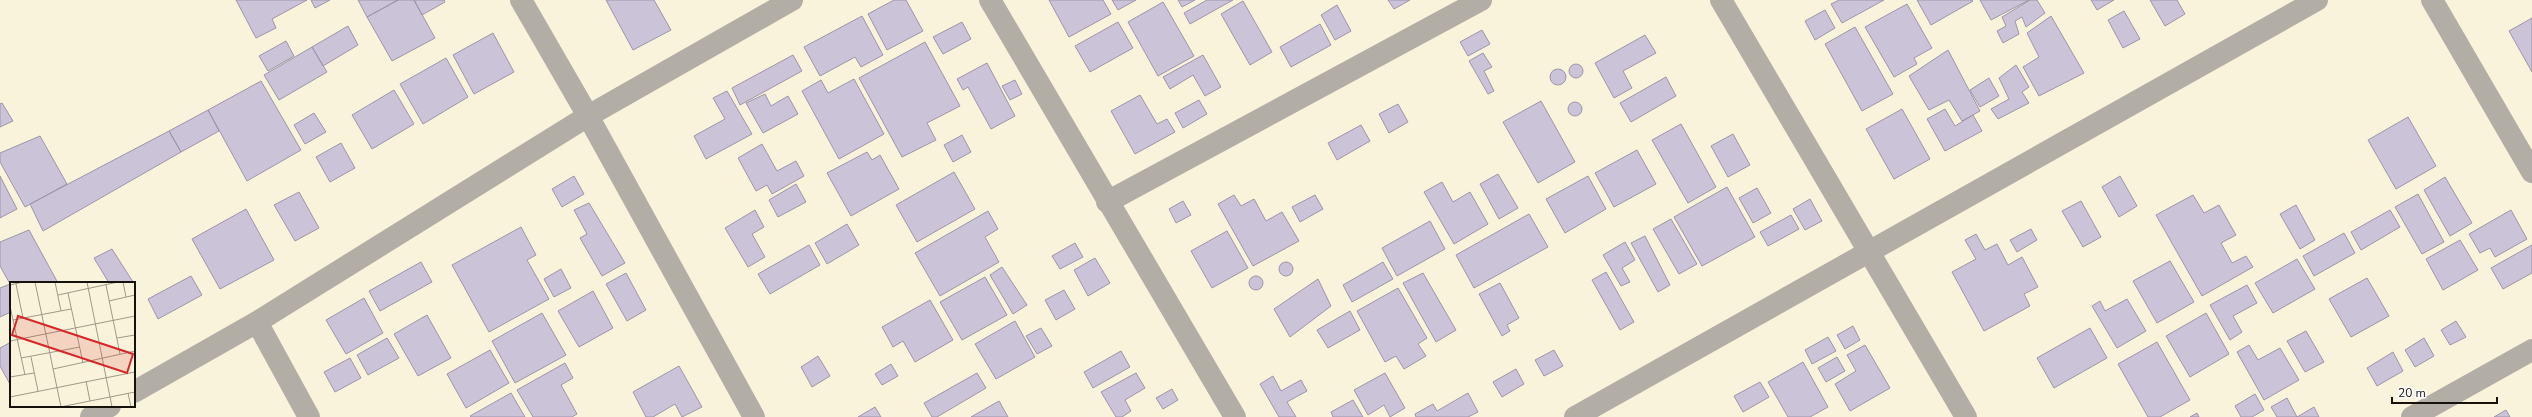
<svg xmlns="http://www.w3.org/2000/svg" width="2532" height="417" font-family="'Nunito Sans',sans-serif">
<rect width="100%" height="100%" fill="#faf3dc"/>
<path fill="#cbc3d8" stroke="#9d95a9" d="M236 0H307L272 19 276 28 256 38Z
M311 0H330L315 8Z
M358 0H398L367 17Z
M398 0H414L435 38 392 61 367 17Z
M414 0H444L445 2 422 15Z
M606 0H654L671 30 633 50Z
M894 0H906L923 31 887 50 868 14Z
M1049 0H1103L1111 14 1069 37Z
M1112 0H1136L1118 10Z
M1178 0H1195L1182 7Z
M1207 0H1233L1190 24 1184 13Z
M1388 0H1410L1394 9Z
M1839 0H1884L1842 23 1831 4Z
M1917 0H1972L1973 1 1931 25Z
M1980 0H2029L1991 20Z
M2030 0H2037L2045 13 2026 27 2022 17 2015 21 2019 34 2003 43 1997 31 2006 26 2002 17Z
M2091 0H2114L2097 10Z
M2150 0H2177L2185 14 2165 26Z
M1243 1 1272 52 1250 65 1221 14Z
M1163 2 1194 56 1158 76 1128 22Z
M1907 4 1932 48 1914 58 1917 64 1894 77 1865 27Z
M1337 5 1351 31 1335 40 1321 15Z
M1825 10 1835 28 1815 40 1805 21Z
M2124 11 2140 39 2123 48 2108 20Z
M862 16 883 55 861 67 855 57 820 76 804 47Z
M2051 16 2084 73 2039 96 2023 67 2039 57 2027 33Z
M2532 18V72L2509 31Z
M962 22 971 39 943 54 933 37Z
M1118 22 1133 48 1090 72 1075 46Z
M1320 24 1331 45 1291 67 1280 47Z
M348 26 358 45 323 66 312 47Z
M1855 27 1893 94 1862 111 1825 44Z
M1482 30 1490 44 1468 56 1460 42Z
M493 33 514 72 474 94 453 55Z
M1645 35 1656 53 1623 71 1632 88 1614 98 1595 63Z
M286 41 294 56 268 71 259 56Z
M925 42 960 106 927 123 936 140 902 157 859 78Z
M312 47 327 72 279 100 264 75Z
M1948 50 1980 111 1962 121 1949 100 1929 110 1909 76Z
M1483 53 1492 67 1484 71 1494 91 1488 94 1469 61Z
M793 55 802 71 740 105 732 88Z
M1203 55 1221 87 1205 96 1193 75 1170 89 1163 77Z
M446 58 468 97 423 124 400 84Z
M987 63 1015 116 991 129 968 87 963 90 957 79Z
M1569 71a7 7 0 1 1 14 0a7 7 0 1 1-14 0Z
M2016 65 2029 87 2022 92 2029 103 1998 119 1991 109 2009 99 1999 78Z
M1550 77a8 8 0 1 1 16 0a8 8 0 1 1-16 0Z
M1666 77 1676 96 1631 122 1620 103Z
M1989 78 1999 96 1980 107 1970 90Z
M854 79 884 134 839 159 802 91 821 80 828 93Z
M1015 80 1022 94 1010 100 1002 86Z
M261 81 301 150 247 181 208 110Z
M394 90 414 124 372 149 352 115Z
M727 91 752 134 706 159 694 136 725 119 713 98Z
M765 94 771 106 788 96 798 114 763 133 746 103Z
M1140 95 1157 124 1167 119 1175 132 1135 154 1111 111Z
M1199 100 1207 114 1183 128 1175 113Z
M1541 101 1575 162 1538 183 1503 122Z
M1568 109a7 7 0 1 1 14 0a7 7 0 1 1-14 0Z
M2 103 13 121 0 127V104Z
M1398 104 1408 122 1389 133 1379 114Z
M1902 109 1930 159 1894 179 1866 129Z
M1945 109 1955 126 1973 115 1982 131 1945 151 1927 119Z
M208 110 219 131 181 152 169 131Z
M314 113 326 132 305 144 294 125Z
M2408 117 2436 166 2396 189 2368 140Z
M1681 124 1716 187 1688 203 1652 140Z
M1361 125 1370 141 1337 160 1328 143Z
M169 131 181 152 43 231 30 204Z
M1733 134 1750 165 1728 177 1711 146Z
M962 135 971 152 953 162 944 145Z
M40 136 67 184 25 207 0 162V153Z
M341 143 355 168 330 182 316 157Z
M762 144 777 171 796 161 804 176 772 194 767 185 756 191 738 158Z
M1637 150 1656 184 1614 207 1595 173Z
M867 152 872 160 880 155 899 189 851 216 827 173Z
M954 172 975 209 917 242 896 205Z
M1498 174 1518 208 1499 219 1480 184Z
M0 176 17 209 0 218Z
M574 176 584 194 562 207 552 189Z
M1588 176 1606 209 1565 233 1546 199Z
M2120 176 2137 206 2119 217 2102 187Z
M2445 177 2472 223 2450 236 2424 190Z
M1442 182 1453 202 1470 192 1488 224 1454 244 1424 192Z
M796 184 806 202 778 217 769 200Z
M1727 187 1755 237 1702 266 1674 217Z
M1757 188 1771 213 1753 223 1739 198Z
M299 192 319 228 295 241 274 205Z
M2418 194 2444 242 2422 254 2395 207Z
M1234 195 1241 206 1254 199 1266 221 1282 212 1299 241 1253 266 1218 204Z
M1315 195 1323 209 1300 222 1292 207Z
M2193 195 2204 213 2219 205 2236 235 2221 243 2232 263 2246 256 2253 267 2202 296 2156 215Z
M1810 199 1822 221 1805 230 1793 209Z
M1183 201 1191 215 1176 223 1169 209Z
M2081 201 2101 237 2083 247 2062 211Z
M589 203 625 263 602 276 580 238 587 234 574 210Z
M2296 205 2315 240 2300 249 2280 214Z
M246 209 274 260 220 289 192 239Z
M755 210 764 227 752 234 765 257 748 267 725 228Z
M2390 210 2400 227 2361 250 2351 232Z
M2511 210 2527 239 2495 257 2490 248 2480 253 2469 234Z
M988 211 998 229 985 237 999 262 940 296 915 253Z
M1529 214 1548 247 1474 288 1456 255Z
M1791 215 1799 229 1768 246 1760 232Z
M1671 219 1697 264 1679 274 1653 229Z
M1430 221 1445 249 1397 276 1382 248Z
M847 224 859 245 827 264 815 243Z
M521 227 536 255 527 260 549 299 489 332 452 265Z
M2031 229 2037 240 2017 252 2010 240Z
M29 230 58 283H11V312L0 317V288L10 284 0 266V242Z
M1227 231 1248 268 1212 288 1191 251Z
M2344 233 2355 253 2314 276 2303 256Z
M1976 234 1985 250 1997 244 2008 265 2022 257 2038 287 2024 294 2030 306 1984 331 1952 272 1976 259 1965 240Z
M1645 236 1670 285 1658 292 1631 243Z
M2460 240 2478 270 2443 290 2426 259Z
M1625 242 1635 260 1622 268 1630 282 1621 286 1603 255Z
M1075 243 1083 257 1060 269 1052 256Z
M809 245 820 265 770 294 758 274Z
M2532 245V273L2503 289 2491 268Z
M112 249 133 282 109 283 94 258Z
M1095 258 1110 283 1088 296 1074 270Z
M2297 259 2315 289 2273 313 2255 283Z
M2170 261 2194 302 2157 323 2133 281Z
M1279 269a7 7 0 1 1 14 0a7 7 0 1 1-14 0Z
M421 262 432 282 380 311 369 291Z
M1383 262 1393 279 1352 302 1343 285Z
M1002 267 1027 305 1013 314 990 275Z
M561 269 571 288 554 297 544 279Z
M1606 272 1634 322 1620 330 1592 280Z
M626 273 646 310 627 321 606 284Z
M1423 273 1456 330 1436 342 1403 283Z
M1249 283a7 7 0 1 1 14 0a7 7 0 1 1-14 0Z
M191 276 202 295 158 319 148 299Z
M985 277 1007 315 962 340 940 302Z
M2367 278 2389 316 2351 337 2329 299Z
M1318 279 1331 306 1290 337 1274 309Z
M1500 283 1519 318 1507 325 1510 331 1502 336 1479 294Z
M2247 285 2257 303 2233 316 2242 332 2230 340 2210 305Z
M1398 288 1427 338 1418 344 1426 356 1404 369 1396 356 1385 362 1357 311Z
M1064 290 1075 309 1056 320 1045 300Z
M593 291 613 328 579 347 558 311Z
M364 298 383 333 346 354 326 320Z
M2127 299 2146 331 2117 348 2092 306 2100 301 2105 311Z
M930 300 953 340 915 362 903 341 893 347 882 327Z
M1350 311 1360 330 1328 348 1317 330Z
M542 313 566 355 515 383 492 341Z
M2206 313 2229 354 2190 377 2166 336Z
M427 315 451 358 418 376 394 334Z
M1015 321 1035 357 996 379 975 344Z
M2456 321 2466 337 2450 345 2441 330Z
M1853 326 1860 340 1845 349 1837 335Z
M1041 328 1052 346 1037 354 1026 336Z
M2090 328 2107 358 2054 388 2037 358Z
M2306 331 2324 362 2305 372 2287 341Z
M1828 337 1836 351 1812 364 1805 350Z
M387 338 399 358 368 375 357 355Z
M2424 338 2434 356 2415 367 2405 350Z
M11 342V386L0 366V348Z
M2157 342 2190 400 2160 417H2148L2118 364Z
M1865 345 1890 388 1850 411 1835 384 1856 371 1847 355Z
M2249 345 2258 360 2280 348 2299 380 2264 400 2237 352Z
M490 350 509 383 466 408 447 374Z
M1554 350 1563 366 1544 376 1535 360Z
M1121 351 1130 367 1093 388 1084 372Z
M2393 352 2403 371 2377 386 2367 368Z
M818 356 830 376 812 387 801 367Z
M1837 357 1845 371 1826 382 1818 368Z
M350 358 361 378 335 392 324 372Z
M1803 362 1828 407 1810 417H1788L1768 382Z
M565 363 573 378 561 385 577 414 572 417H533L517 390Z
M891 364 898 376 882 385 875 374Z
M679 366 702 407 682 417 675 404 653 417H646L633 392Z
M1516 369 1524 384 1502 397 1493 382Z
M977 373 986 388 937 417H932L924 403Z
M1136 373 1145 388 1125 400 1131 411 1122 417H1116L1101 392Z
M1385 373 1405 408 1390 417 1384 405 1368 415 1354 390Z
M1273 376 1281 391 1301 380 1307 391 1287 402 1296 417H1279L1260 384Z
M1760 382 1769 397 1743 412 1734 396Z
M1172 389 1178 400 1163 409 1156 398Z
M511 393 525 417H471L470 416Z
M1468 393 1478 412 1468 417H1416L1415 414 1433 404 1437 411Z
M2255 394 2264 410 2252 417H2241L2235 406Z
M2287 398 2297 417 2314 407 2319 417H2277L2271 407Z
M1353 400 1363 417H1333L1331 412Z
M999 401 1008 417H971Z
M875 407 881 417H858Z
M2506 410 2510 417H2494Z
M2197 413 2199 417H2190Z"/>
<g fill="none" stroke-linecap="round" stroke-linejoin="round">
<path stroke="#b3aea5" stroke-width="22" d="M521 0 588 116 754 417
M990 0 1235 417
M1721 0 1966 417
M2432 0 2532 172
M1107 202 1481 0
M257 322 309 417
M134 392 257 322 588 116 792 0
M91 417 110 406
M1575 417 2317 0
M2412 417 2532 350"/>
</g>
<g transform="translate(10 282)">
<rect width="125" height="125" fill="#faf3dc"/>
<path fill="none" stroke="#9e9988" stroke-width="1" d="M25 0 51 125M45 0 51 29M77 0 102 125M113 0 116 15M6 2 13 36M0 3 13 0M96 3 110 72M58 11 73 81M48 13 108 0M99 19 125 13M0 24 15 93M3 38 61 27M107 56 125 53M0 59 125 34M21 75 28 109M11 76 70 65M43 87 125 69M0 95 24 91M76 99 80 119M118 111 121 125M0 115 125 90M50 125 125 110"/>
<path fill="#d62828" fill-opacity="0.15" stroke="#d62828" stroke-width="2" d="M8 34 123 72 117 91 2 53Z"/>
<rect width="125" height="125" fill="none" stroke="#15120b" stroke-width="2"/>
</g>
<path d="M2392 397v6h105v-6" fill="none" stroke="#15120b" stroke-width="2"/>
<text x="2398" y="397" font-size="12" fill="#15120b" stroke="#ffffff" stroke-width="3" paint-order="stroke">20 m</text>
</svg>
